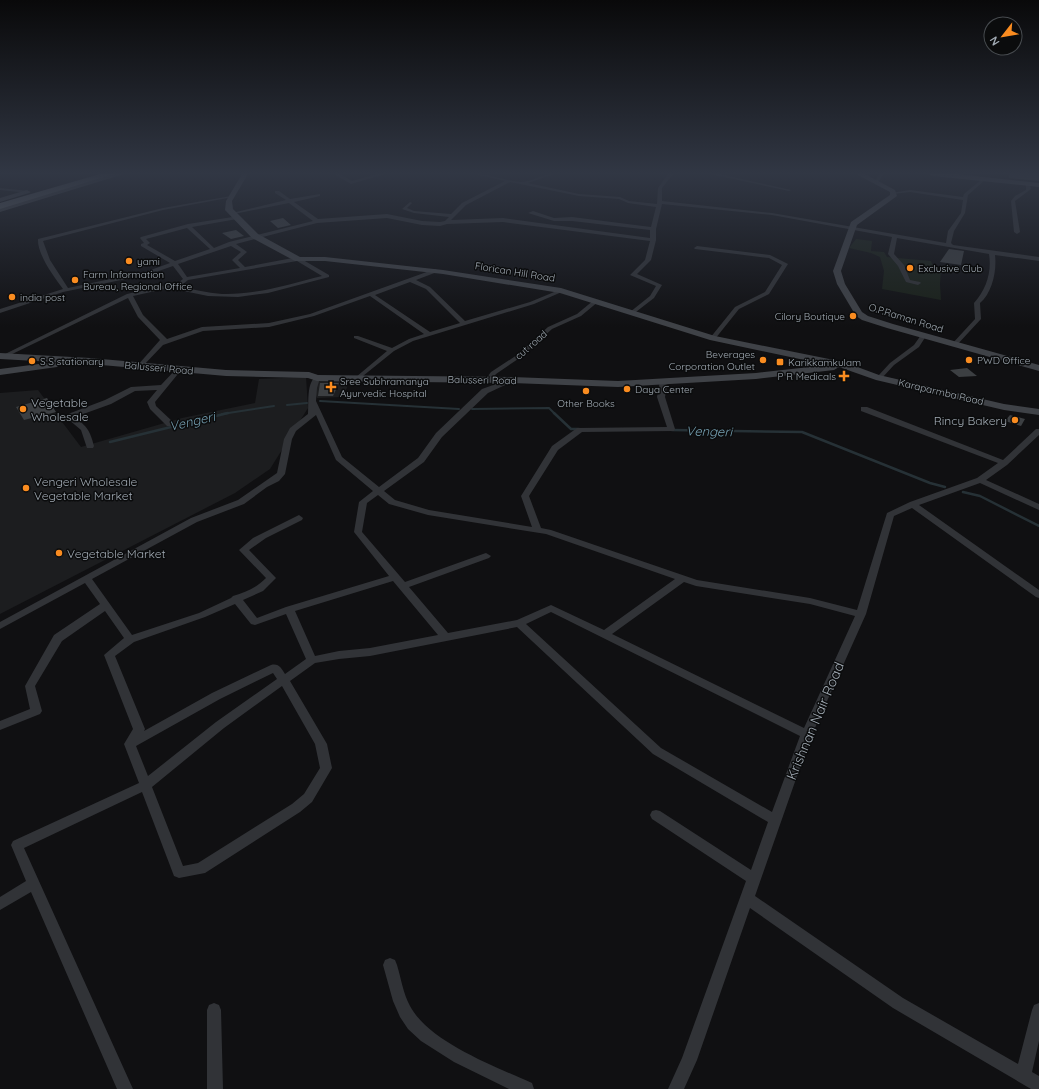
<svg xmlns="http://www.w3.org/2000/svg" width="1039" height="1089" font-family="Quicksand,sans-serif">
<rect width="100%" height="100%" fill="#101012"/>
<path fill="#1c1d1f" d="M306 377 308 408 270 469 235 493 0 614V393L38 390 81 447 182 418 255 403 259 379Z
M344 377 348 383 347 388 341 397 317 398 315 392 316 381Z"/>
<path fill="#192018" d="M856 239 872 241 871 251 884 252 887 257 931 261 933 266 941 270 940 284 941 300 882 289 884 271 880 257 871 253 849 248Z"/>
<g fill="none" stroke-linecap="round" stroke-linejoin="round">
<path stroke="#263136" stroke-width="2" d="M320 401 459 409
M287 405 307 403
M472 409 549 408 555 414
M222 414 274 406"/>
<path stroke="#263136" stroke-width="2.5" d="M554 413 571 429H579
M672 430 802 432 930 483 945 487
M110 442 228 413
M963 492 980 496 1039 526"/>
</g>
<path fill="#3c3f42" d="M1009 174H1039V181L1009 178Z
M283 218 291 225 278 228 270 221Z
M236 230 244 236 231 239 222 233Z
M949 249 964 251 961 265 940 262Z
M967 368 977 376 959 377 950 370Z
M320 383H339L333 396H318Z
M47 398 56 412 24 420 16 407Z
M1010 415 1025 419 1021 426 1005 421Z"/>
<g fill="none" stroke-linecap="round" stroke-linejoin="round">
<path fill="#313337" fill-rule="evenodd" d="M334 174H340L352 181 377 174H385L351 184Z
M475 174C491 174 505 181 521 182 531 182 543 174 554 174L528 183 579 194 620 197 629 201 657 204 658 188 668 174H673L662 188V201L772 213 946 243 948 231 961 213 963 200 910 192 893 194 891 193 910 190 963 197 964 194 982 179 984 181 968 195 965 213 954 231 951 243 953 245 1039 257V261L995 255C997 271 992 293 980 303L981 319 956 346H952V344L975 319 974 303C986 290 992 272 989 254L897 238 894 254 904 265 910 280 920 282 921 283 918 285 906 282 898 266 888 254 892 237 772 215 662 204 656 229V240L651 260 637 274 662 285 654 298 632 315 630 314V312L650 296 656 286 630 275 645 260 650 241 503 222 447 224 440 226 422 225 387 218 317 223 236 244 247 252 238 260 245 267 298 257 329 275V277L268 293 238 297 208 296 169 288 133 296 143 315 167 339 202 327 269 323 310 314 435 269 437 270V272L416 280 430 287 465 321 530 302 559 290 564 291 534 304 413 341 394 351 358 380 355 378 356 377 387 351 354 338V336H358L392 348 409 339 424 334 370 296 314 316 269 327 203 331 163 345 141 368 139 369 136 367 137 366 160 340 138 317 128 298 6 357 4 358 1 356 127 294 179 282 183 279 173 266 150 274 63 292 0 313V309L63 289C54 277 37 254 38 239L163 208 231 196 233 197 163 210 43 241 50 260 68 288 148 271 170 263 141 246V244L144 243 140 238 141 237 188 224 239 216 240 217 237 219 192 227 214 248 229 242 313 221 289 203 234 214 232 213 286 200 275 193V191H279L290 199 320 194V196L294 202 318 219 387 214 422 221 440 222 445 221 449 217 414 213 402 209 410 202 412 203 407 208 414 211 451 214 462 203 505 181ZM510 182 579 196 619 199 628 203 656 207 651 227 572 217 554 218 533 211 528 213 554 221H572L650 230V238L503 218 451 220 466 205ZM187 228 210 249 175 261 147 245 150 243 146 239ZM231 246 241 252 232 260 240 268 187 277 178 264ZM297 261 322 276C290 284 256 295 222 294 207 293 192 289 177 286L183 284 188 280ZM410 282 426 289 460 323 430 332 375 295Z
M710 174H720L791 190 789 191Z
M879 174H883L878 183H874Z
M1028 183 1030 184 1031 189 1015 201 1020 232 1017 234 1014 232 1011 201 1015 196 1026 190V184Z
M0 188 29 191 31 192 29 193 0 190Z
M697 246 770 255 788 264 769 294 739 309 715 339 713 340 710 338 735 307 765 292 782 265 769 258 695 249 694 248Z
M594 300 599 301 581 316 552 329 521 357 496 374 491 381H487L485 380 491 372 517 355 548 327 577 314Z
M923 334 926 336 919 347 894 365 882 378H878V376L890 363 914 345 921 335Z
M179 367 182 369 155 402 156 406 173 422V426H167L150 409 147 402 157 390 135 391 111 404 75 417C87 427 90 430 94 446L93 448H87L81 430 68 419V414L105 400 131 387 161 385 177 368Z
M317 376 320 378 317 388 316 401 342 457 379 487 418 458 436 433 482 389 510 379H514V381L488 393 442 437 424 462 384 491 395 500 429 510 532 527 521 496 552 446 577 428 667 427 657 397 660 381 664 379 668 381 665 397 675 429 674 431 582 432 558 450 529 496 541 528 551 530 697 580 810 598 857 610 887 513 910 502 977 478 998 463 861 411V407H867L1003 460 1036 429H1039V435L1007 465 986 480 1039 504V510L980 483 919 505 1039 590V598L1036 597 912 508 894 516 866 614 810 739 755 896 903 998 1018 1064 1032 1010 1034 1005 1039 1003V1041L1032 1072 1039 1076V1089H1031L893 1008 750 908 697 1060 684 1089H668L682 1058 746 881 652 819 650 815 652 811 656 810 660 811 751 870 768 822 653 754 517 627 370 656 339 659 315 663 290 681 327 744 332 768 312 802 300 812 205 873 179 878 174 876 142 792 24 848 133 1089H117L31 892 0 910V897L26 881 11 845 13 841 139 783 124 744 133 729 104 655 124 638 105 611 62 641 35 686 42 711 40 714 0 730V721L30 709 25 686 54 635 100 604 85 583 0 629V622L191 518 238 500 277 473 284 439 290 428 308 414C309 404 306 381 317 376ZM316 415 336 460 373 491 359 502 354 532 389 576 286 607 257 618 243 600 263 591 276 578 249 550 266 538 302 520 303 518 299 515 253 538 239 550 266 578C256 588 246 592 233 596L231 598 199 613 132 635 92 579 197 522 244 504 267 487 279 481 285 474 292 439 296 431ZM378 495 389 504 428 515 546 534 675 579 604 630 551 605 517 620 448 633 409 587 489 558 491 556 486 553 483 554 405 582 362 532 367 503ZM393 581 438 635 370 648 339 651 315 656 295 611ZM684 582 696 586 810 604 855 616 804 728 612 634ZM235 604 251 624 255 625 286 614 306 659 285 674C281 668 279 663 271 665L212 693 144 731 145 729 115 656 134 642 205 617ZM551 612 800 736 772 812 661 748 526 624ZM273 673 277 679 216 722 148 776 136 746 220 699ZM282 686 315 744 320 768 304 794 292 804 198 863 183 866 152 787 224 728Z
M390 958 395 960 397 965C401 978 403 993 410 1006 429 1042 496 1067 532 1083L534 1089H509L454 1062 421 1041 408 1029 400 1017 393 1001 383 965 385 960Z
M214 1003 219 1005 221 1010 223 1089H207V1010L209 1005Z"/>
<path fill="#3f4247" fill-rule="evenodd" d="M113 174H124L0 212V208Z
M242 174H248L232 201 233 209 258 234 300 257H325L443 270 561 288 715 336 844 362 879 375 1004 404 1039 409V415L1004 410 876 380 839 367 834 370 756 379 618 387 512 383 317 381 308 378 226 376 90 364 0 359V353L90 358 226 370 309 372 318 375 512 377 618 381 756 373 828 365 710 340 560 293 443 274 325 261H295L252 238 225 210 226 201Z
M856 174H865L895 190 897 196 857 225 841 271 845 284 862 312 868 316 893 324 1039 365V371L887 328 862 320 856 316 837 284 833 271 851 222 890 195V192Z
M27 190 30 192 29 193 0 202V198Z
M54 362 59 365 57 367 0 375V369Z"/>
<path fill="#4d5056" fill-rule="evenodd" d="M929 174H957L1039 183V187L933 176Z"/>
<path fill="#5d6268" fill-rule="evenodd" d="M100 174H114L0 209V203Z"/>
</g>
<linearGradient id="sky" x2="0" y2="1"><stop stop-color="#09090a"/><stop offset="0.53" stop-color="#313744"/><stop offset="1" stop-color="#313744" stop-opacity="0"/></linearGradient>
<rect width="1039" height="327" fill="url(#sky)"/>
<g fill="#fa8c20" stroke="#0b0c0d" stroke-width="1.5">
<circle cx="129" cy="261" r="4"/>
<circle cx="910" cy="268" r="4"/>
<circle cx="75" cy="280" r="4"/>
<circle cx="12" cy="297" r="4"/>
<circle cx="853" cy="316" r="4"/>
<circle cx="763" cy="360" r="4"/>
<circle cx="969" cy="360" r="4"/>
<circle cx="32" cy="361" r="4"/>
<rect x="776" y="358" width="8" height="8" rx="2"/>
<path d="M842 370h4v4h4v4h-4v4h-4v-4h-4v-4h4z"/>
<path d="M329 381h4v4h4v4h-4v4h-4v-4h-4v-4h4z"/>
<circle cx="627" cy="389" r="4"/>
<circle cx="586" cy="391" r="4"/>
<circle cx="23" cy="409" r="4"/>
<circle cx="1015" cy="420" r="4"/>
<circle cx="26" cy="488" r="4"/>
<circle cx="59" cy="553" r="4"/>
</g>
<g text-anchor="middle" dominant-baseline="central" stroke-width="3" stroke-linejoin="round" paint-order="stroke">
<g font-size="10" fill="#a1aab3" stroke="#0b0c0d" text-anchor="start">
<text x="137" y="261">yami</text>
<text x="918" y="268">Exclusive Club</text>
<text x="83" y="274">Farm Information<tspan x="83" dy="12">Bureau, Regional Office</tspan></text>
<text x="20" y="297">india post</text>
<text x="845" y="316" text-anchor="end">Cilory Boutique</text>
<text x="755" y="354" text-anchor="end">Beverages<tspan x="755" dy="12">Corporation Outlet</tspan></text>
<text x="977" y="360">PWD Office</text>
<text x="40" y="361">S S stationary</text>
<text x="788" y="362">Karikkamkulam</text>
<text x="836" y="376" text-anchor="end">P R Medicals</text>
<text x="340" y="381">Sree Subhramanya<tspan x="340" dy="12">Ayurvedic Hospital</tspan></text>
<text x="635" y="389">Daya Center</text>
<text x="586" y="403" text-anchor="middle">Other Books</text>
</g>
<g font-size="10" fill="#a1aab3" stroke="#0b0c0d">
<text transform="translate(515 272) rotate(9)">Florican Hill Road</text>
<text transform="translate(906 318) rotate(17)">O.P.Raman Road</text>
<text transform="translate(531 345) rotate(-41)">cut road</text>
<text transform="translate(159 368) rotate(5)">Balusseri Road</text>
<text transform="translate(482 380) rotate(1)">Balusseri Road</text>
<text transform="translate(941 392) rotate(13)">Karaparmba Road</text>
</g>
<g font-size="12" fill="#a1aab3" stroke="#0b0c0d" text-anchor="start">
<text x="31" y="402">Vegetable<tspan x="31" dy="14">Wholesale</tspan></text>
<text x="1007" y="420" text-anchor="end">Rincy Bakery</text>
<text x="34" y="481">Vengeri Wholesale<tspan x="34" dy="14">Vegetable Market</tspan></text>
<text x="67" y="553">Vegetable Market</text>
</g>
<g font-size="13" font-style="italic" fill="#759fb1" stroke="#0b0c0d">
<text transform="translate(192 421) rotate(-13)">Vengeri</text>
<text transform="translate(709 431) rotate(1)">Vengeri</text>
</g>
<g font-size="14" fill="#a1aab3" stroke="#0b0c0d">
<text transform="translate(815 721) rotate(-67)">Krishnan Nair Road</text>
</g>
</g>
<g transform="translate(1003 36) rotate(239)"><circle r="19" fill="#0b0c0d" stroke="#474b4f"/>
<path d="M0-3L7 15L0 10L-7 15Z" fill="#fa8c20"/>
<text y="-6" font-size="11" font-weight="bold" text-anchor="middle" fill="#a1aab3">N</text>
</g>
</svg>
